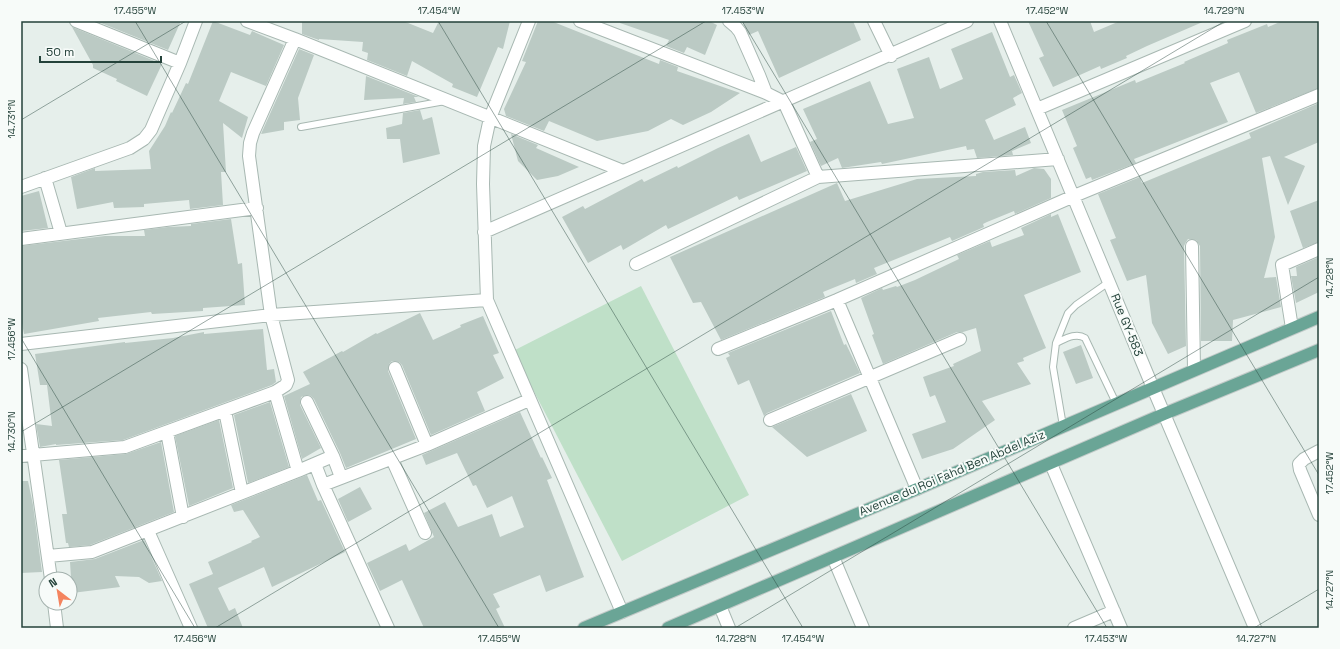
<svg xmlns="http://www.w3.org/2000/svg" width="1340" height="649" font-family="'Space Grotesk',sans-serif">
<rect width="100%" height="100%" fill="#e6efeb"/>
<path fill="#bfe0c8" d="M641 286 749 495 622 561 513 351Z"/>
<path fill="#bbcac4" d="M96 21H181L168 50Z
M213 21 250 35 252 31 284 45 266 86 231 72 219 101 248 117 242 138 223 123 226 172H221L223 205 190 209 189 200 144 204V207L114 208 113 202 77 209 71 177 95 168V171L151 169 149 151 165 126 171 112 172 113 186 83 188 84Z
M302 21H403L433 33 439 21H510L503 49 498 47 477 97 452 87 453 84 412 61 407 76 367 60 368 53 362 51 363 42 319 39V40L302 34Z
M538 21H551L659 64 660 60 678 67 677 71 740 93 711 112 683 125 671 119 648 131 597 141 549 121 544 131 506 116 504 109 526 62 522 61Z
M620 21H709L717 25 705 55 687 47 684 53 666 46 669 40 620 23Z
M742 21H853L861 40 779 78 758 31 749 35Z
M1028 21H1090L1094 32 1120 21H1205L1147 46 1126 56 1127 58 1101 69 1100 66 1053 87 1039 58 1044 56Z
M1282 21H1319V88L1256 113 1239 72 1210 83 1228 122 1134 159 1136 163 1092 180 1091 177 1086 179 1073 148 1077 146 1062 110 1135 80 1136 83 1185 63 1184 62 1228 43 1227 40 1267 24 1268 27Z
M72 27 162 64 147 96 116 81 117 79 93 68V65Z
M992 32 1010 77 1014 75 1022 93 1013 98 1016 105 985 120 994 140 1025 127 1031 143 1012 151 1013 155 977 158 974 149 967 150 966 146 882 164 881 162 842 168 838 158 821 166 810 142 817 139 803 109 870 81 888 124 914 118 897 69 929 57 940 89 963 79 951 49Z
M299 49 314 55 298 98 300 120 284 122V130L261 134Z
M366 76 419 97H414L416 102 403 104 404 98 364 100Z
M1319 103V142L1284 157 1305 166 1288 205 1270 156 1262 158 1275 237 1264 278 1276 277 1281 307 1233 320 1232 341H1201L1200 246 1196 240 1188 239 1186 242 1184 246 1186 346 1168 354 1152 323 1146 275 1127 281 1110 240 1116 238 1098 194 1140 177 1142 183 1251 138 1249 133Z
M420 110 423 120 432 117 440 154 403 163 400 139H387L386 128 402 124 403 113Z
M511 134 538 145 536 148 579 167 558 176 537 180 518 161Z
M749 134 761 162 796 147 807 171 739 200 737 196 668 229 666 225 623 250 621 245 588 263 562 217 583 206 585 209 642 179 644 182 677 166 678 168 718 148Z
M1034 168 1044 169 1051 179V198L1015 214 1014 211 987 222 983 224 984 227 952 241 950 237 874 268 877 274 856 283 855 279 823 292 825 297 721 340 701 302 693 303 670 257 837 183 845 201 917 179 976 176V174L983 172 1015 170 1016 176Z
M39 191 48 228 21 231V196Z
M1319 200V242L1303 248 1290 211Z
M1051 214V217L1058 214 1081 272 1024 295 1046 348 1023 358 1024 361 1017 363 1031 384 982 401 995 420 953 449 922 459 912 434 946 422 935 395 930 397 923 377 954 366 953 364 981 351 976 328 963 332H957L883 364 872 335 874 334 861 298 882 288 883 290 896 286 897 287 915 280 959 259 957 255 990 241 992 247 1024 235 1021 228Z
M231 219 238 264 242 263 245 305 203 308V311L152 314 151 312 98 318 99 321 24 334 21 318V246L105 236H145L144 230 168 227 191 226V224Z
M1319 257V292L1296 303 1291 276H1297L1296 267Z
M831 311 844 345 846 344 860 373 767 413 764 416 749 380 738 385 726 358 730 356 728 353Z
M420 313 433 340 461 327 460 325 483 316 499 353 493 355 504 378 477 392 485 411 431 435 402 365 399 362 392 361 389 364 388 371 416 439 346 468 340 453 314 399 311 396 307 395 301 397 300 405 321 448 302 459 284 396 310 384 303 372 342 351 343 352 376 333 377 334Z
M263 329 267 370 274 369 276 382 272 385 123 440 56 445V444L40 447 36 424 52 426 47 385H40L35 354 125 342V343L173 338 204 332V334Z
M1081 345 1093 378 1076 384 1063 352Z
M851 394 867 431 807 457 772 427Z
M270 402 289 467 248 483 234 415Z
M520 412 541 458 542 457 552 478 547 480 584 577 546 592 540 575 493 594 500 607 496 609 505 628H424L402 580 380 591 367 563 406 544 409 551 434 537 424 513 445 502 458 527 492 514 500 537 524 527 512 496 487 508 476 485 473 486 457 453 426 465 422 455Z
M219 420 233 488 189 506 175 436Z
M161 442 174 512 90 545 69 547 68 543H66L62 514H67L59 460 126 454Z
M307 475 318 501 321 500 345 552 272 587 264 567 218 588 229 611 235 608 243 628H208L189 584 213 574 208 562 252 542 251 541 260 537 243 510 234 512 231 505Z
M21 481H28L33 505 42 572 21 573Z
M360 487 372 509 348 522 338 499Z
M144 540 162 581 149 583 139 577 115 576 120 587 72 593 70 562 95 559Z"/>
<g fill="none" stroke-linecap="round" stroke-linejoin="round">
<defs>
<path id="lane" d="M301 127 445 101
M1056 343 1068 313 1076 305 1109 282
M1063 426 1053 367 1056 343C1065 339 1076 332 1085 338L1116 403"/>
<path id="street" d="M76 21 180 63
M247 21 295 39 623 171
M529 21 490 118 484 146 483 184 487 300 622 612
M580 21 766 93 784 102 818 177 1058 159
M729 21 736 27 740 32 759 75 766 93
M874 21 891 56
M1000 21 1153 388 1255 628
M1037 109 1245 21
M45 178 61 233
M21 187 130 148 144 139 151 130 180 63 196 21
M484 232 967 21
M21 239 257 208
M1192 246 1194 369
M636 264 818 177
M837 300 917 489
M1292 328 1282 265 1319 249
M21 344 271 315 487 300
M718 349 837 300 1074 196 1319 95
M395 368 427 445
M21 369 51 579
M275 392 298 471
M307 402 333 456 341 477
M225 411 242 493
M770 420 960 339
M167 432 183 517
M1319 451 1304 459 1299 464 1300 470 1319 515
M21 456 125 447 275 392 286 385 288 380 271 315 249 156 250 143 253 133 295 39
M392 459 425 533
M315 464 323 485 388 628
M1051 464 1121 628
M323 485 427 445 529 400
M148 531 191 628
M48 556 92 552 298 471 333 456
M833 557 863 628
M54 603 57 628
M720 606 729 628
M1074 628 1114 611"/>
<path id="primary" d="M584 628 917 489 1319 317
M668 628 1164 414 1319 350"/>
</defs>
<use href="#lane" stroke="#a8b8b2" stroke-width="8"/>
<use href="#street" stroke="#a8b8b2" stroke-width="14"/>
<use href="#primary" stroke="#c2cac8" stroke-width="14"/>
<use href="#lane" stroke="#fff" stroke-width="6"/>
<use href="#street" stroke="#fff" stroke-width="12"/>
<use href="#primary" stroke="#6aa596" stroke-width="12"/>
</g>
<path fill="none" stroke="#24423a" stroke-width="1" stroke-opacity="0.45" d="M135 21 499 628M438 21 803 628M742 21 1107 628M1046 21 1319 475M21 120 186 21M21 338 195 628M21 432 706 21M215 628 1225 21M735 628 1319 277M1254 628 1319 589"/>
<g text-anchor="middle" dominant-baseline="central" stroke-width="4" stroke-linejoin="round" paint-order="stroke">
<g font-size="12" fill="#24423a" stroke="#f7fbf9">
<text transform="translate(1127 325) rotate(68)">Rue GY-583</text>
<text transform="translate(952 473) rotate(-23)">Avenue du Roi Fahd Ben Abdel Aziz</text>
</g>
</g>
<rect width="1340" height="649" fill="none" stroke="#f7fbf9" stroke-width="44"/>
<g transform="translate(58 591) rotate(329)"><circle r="19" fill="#f7fbf9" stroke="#a3b1ad"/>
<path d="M0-3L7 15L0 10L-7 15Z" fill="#f4845f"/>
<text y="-6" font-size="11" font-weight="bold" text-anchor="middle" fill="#24423a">N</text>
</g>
<path d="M40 56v6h121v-6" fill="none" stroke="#24423a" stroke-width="2"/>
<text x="46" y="56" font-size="12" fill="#24423a" stroke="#f7fbf9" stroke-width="3" paint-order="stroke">50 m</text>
<rect x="22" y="22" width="1296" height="605" fill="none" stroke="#24423a" stroke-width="1.5"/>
<g font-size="10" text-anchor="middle" fill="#24423a">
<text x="135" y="14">17.455°W</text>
<text x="439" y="14">17.454°W</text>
<text x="743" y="14">17.453°W</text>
<text x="1047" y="14">17.452°W</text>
<text x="1224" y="14">14.729°N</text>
<text transform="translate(11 119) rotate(-90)" y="4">14.731°N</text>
<text transform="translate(1329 278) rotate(-90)" y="4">14.728°N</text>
<text transform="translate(11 339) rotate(-90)" y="4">17.456°W</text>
<text transform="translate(11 432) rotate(-90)" y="4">14.730°N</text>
<text transform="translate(1329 473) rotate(-90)" y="4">17.452°W</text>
<text transform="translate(1329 590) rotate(-90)" y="4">14.727°N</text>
<text x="195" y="642">17.456°W</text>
<text x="499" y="642">17.455°W</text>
<text x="736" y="642">14.728°N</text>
<text x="803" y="642">17.454°W</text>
<text x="1106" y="642">17.453°W</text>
<text x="1256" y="642">14.727°N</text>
</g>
</svg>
